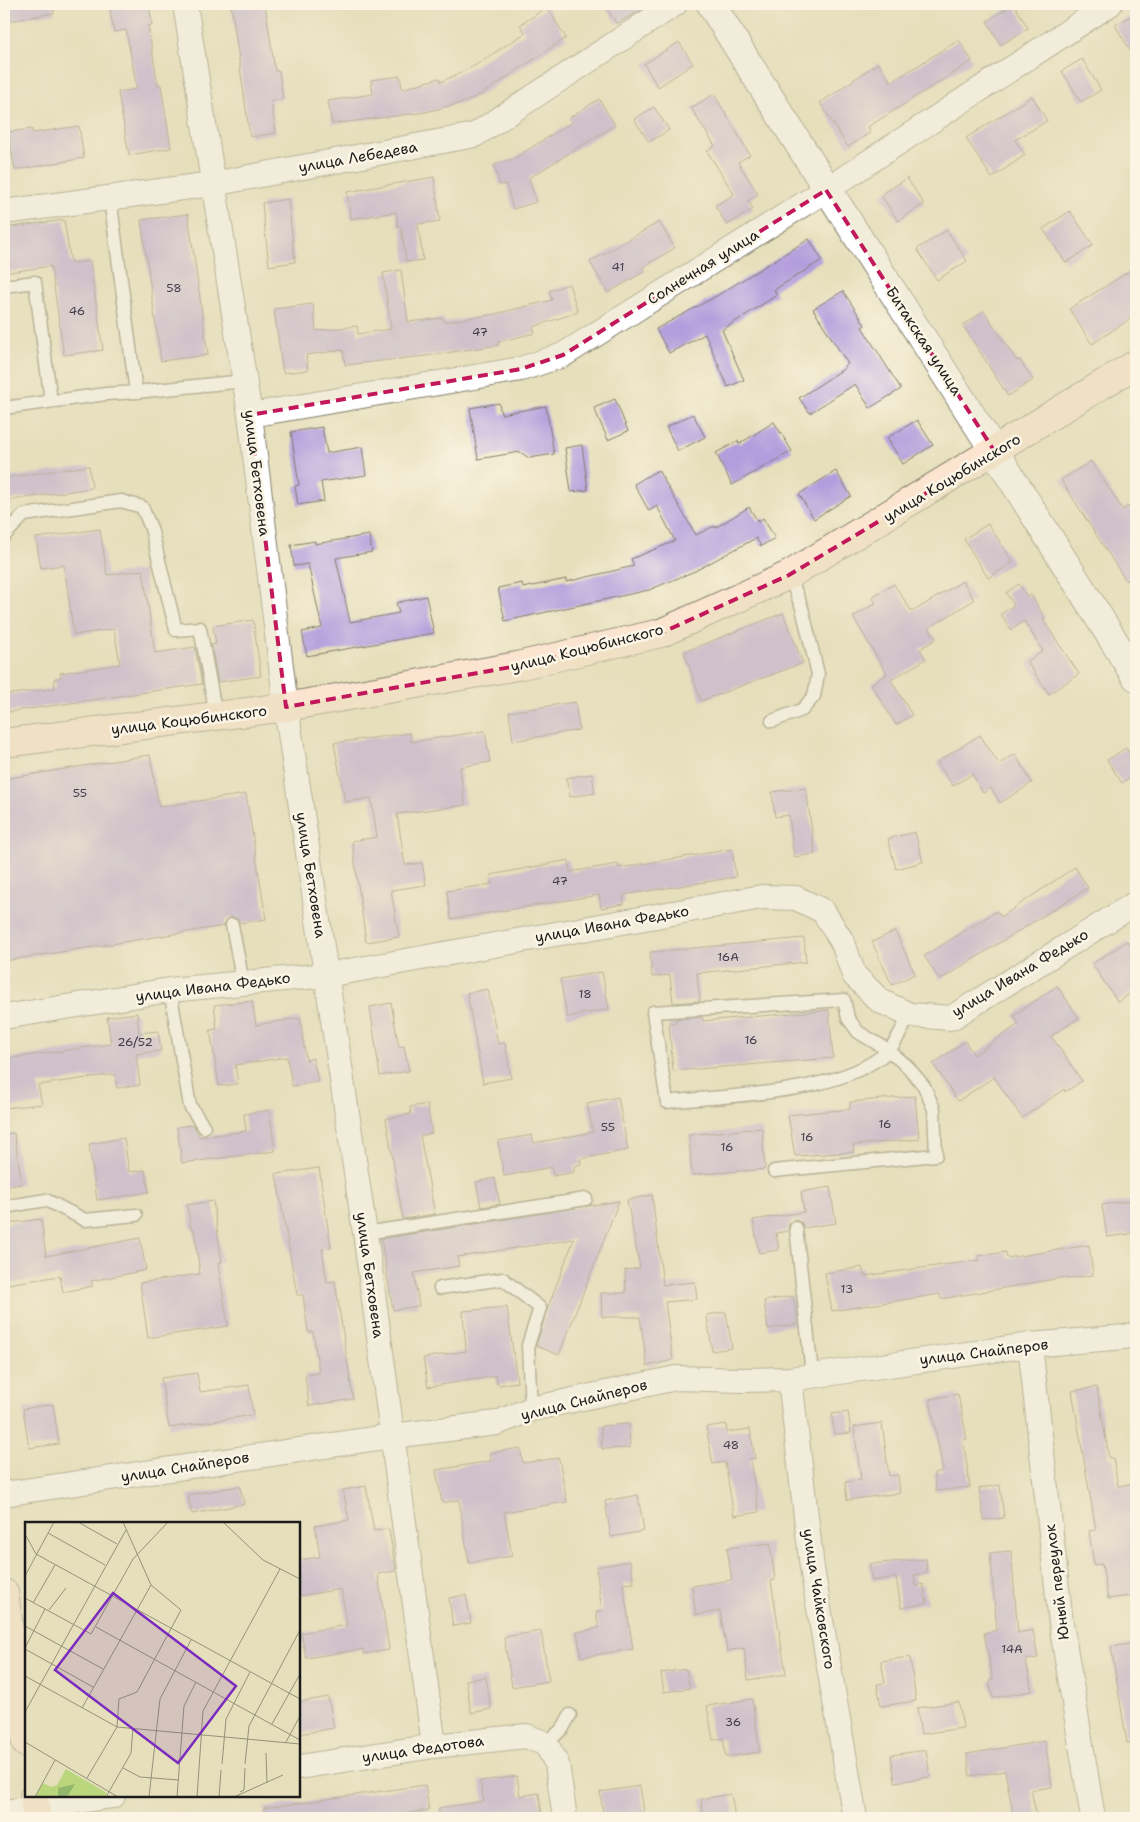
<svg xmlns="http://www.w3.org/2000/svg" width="1140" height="1822" font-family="'Shantell Sans',sans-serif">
<rect width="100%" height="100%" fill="#fcf5e5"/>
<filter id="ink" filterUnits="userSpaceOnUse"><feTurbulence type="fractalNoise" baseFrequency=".02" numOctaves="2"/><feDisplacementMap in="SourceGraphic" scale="10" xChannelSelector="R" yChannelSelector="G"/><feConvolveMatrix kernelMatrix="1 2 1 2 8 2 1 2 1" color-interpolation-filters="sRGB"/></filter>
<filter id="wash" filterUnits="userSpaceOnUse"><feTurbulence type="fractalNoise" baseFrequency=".0096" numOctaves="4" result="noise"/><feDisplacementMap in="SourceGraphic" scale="20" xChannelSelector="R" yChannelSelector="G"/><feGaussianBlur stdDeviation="1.12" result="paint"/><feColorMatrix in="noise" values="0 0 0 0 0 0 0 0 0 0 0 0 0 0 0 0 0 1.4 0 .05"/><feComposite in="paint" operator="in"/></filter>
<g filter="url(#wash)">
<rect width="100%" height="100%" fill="#e6dfbb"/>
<g id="blocks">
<path fill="#b39edd" d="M4 4H53L54 13 4 22Z
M109 4H149L152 25 148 26 158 85H161L171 148 129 155 118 92 137 89 126 30 114 32Z
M231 4H265L275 71H279L283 99 271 101 276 133 250 137Z
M603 4H650L617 24Z
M1014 4 1028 28 1001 45 987 21Z
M547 7 566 38 482 94 465 102 426 112 332 124 328 101 373 94 371 80 400 76 402 89 439 78 441 82 474 66 525 33 520 25Z
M1136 13V60L1115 25Z
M959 40 972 61 868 127 871 132 848 147 820 103 878 63 891 82Z
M679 42 693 64 658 87 644 64Z
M1082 59 1101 90 1081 102 1062 71Z
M714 94 750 155 738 162 758 194 748 201 753 209 727 225 715 206 734 194 707 151 715 146 691 108Z
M1032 96 1047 121 1015 140 1025 155 992 178 966 138Z
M599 99 615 125 529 178 536 202 513 209 506 184 500 185 494 165 513 159 572 122 569 118Z
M654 107 669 130 649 142 634 119Z
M79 126 84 158 15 170 8 132 32 129 33 133Z
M434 177 440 221 418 224 423 260 406 262 401 226 398 227 396 212 351 219 347 192Z
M907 178 924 204 898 221 881 195Z
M288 199 295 262 269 266 262 203Z
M1070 211 1093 245 1066 263 1043 229Z
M188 214 208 355 161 361 141 220Z
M64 220 71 263 90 261 103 350 64 355 51 266 4 273V228Z
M659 222 675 248 643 267 645 271 608 293 590 262Z
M947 230 967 261 937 280 917 249Z
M809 239 822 260 774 290 777 295 722 330 744 380 728 387 705 334 669 353 656 329 713 298Z
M1136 267V315L1092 344 1069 309Z
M401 270 408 322 443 318 444 322 495 314 552 300 549 291 569 284 578 312 533 327 535 333 498 342 499 345 425 356 345 365 343 350 306 355 308 370 283 373 274 309 313 304 316 331 357 326 358 334 391 329 383 273Z
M843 291 865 325 862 327 901 389 870 408 855 384 810 413 799 398 845 368 844 366 848 364 813 309Z
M984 311 1017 361 1020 360 1033 380 1008 396 963 325Z
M615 399 628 431 608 440 594 408Z
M499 403 501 414 546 406 554 454 529 458 520 452 478 459 470 408Z
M693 414 705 437 678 451 666 427Z
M917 420 933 445 903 464 887 438Z
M774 422 792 451 732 485 716 453 738 441 739 444Z
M322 427 327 453 362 447 366 475 321 482 324 501 298 505 295 486 299 485 291 432Z
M582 445 588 490 571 492 565 448Z
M1091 461 1123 510 1128 506 1136 519V574L1126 581 1061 480Z
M89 466 92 488 4 501V478Z
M658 470 696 535 714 526 715 528 749 507 758 522 763 518 775 538 761 546 756 538 695 571 649 590 505 621 498 588 522 583 523 588 566 579V582L634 566 631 559 675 541 657 506 649 511 634 484Z
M836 471 851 496 814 519 799 494Z
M988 524 1013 562 988 578 964 539Z
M100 529 107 575 143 570 155 653 195 647 202 684 8 712 5 695 55 688 54 679 61 677 60 673 120 664 114 629 74 635 64 565 41 568 36 538Z
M369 535 372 552 336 558 350 622 399 613 396 603 426 596 434 633 307 656 302 632 322 628 308 564 294 566 291 545 315 541V544Z
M963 581 974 600 929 628 936 639 920 649 926 659 891 680 912 715 896 725 871 684 887 674 853 617 876 603 872 597 894 584 912 612Z
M1019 584 1027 597 1031 595 1045 618 1043 620 1079 674 1049 694 1027 662 1043 651 1024 621 1011 630 1001 614 1014 605 1006 593Z
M783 613 803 663 701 701 684 652Z
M253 620 261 676 218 682 211 645 216 644 213 626Z
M575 702 579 730 513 741 509 712Z
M485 731 490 762 460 767 465 805 397 814 405 865 422 863 426 885 391 890 399 937 366 942 352 841 377 837 371 798 345 802 334 743 410 733 411 742Z
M980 735 999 764 1015 754 1032 783 1000 803 991 788 983 793 972 774 953 786 937 762Z
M1126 748 1136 765V774L1122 783 1107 760Z
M150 755 159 807 246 794 266 919 240 923 238 919 231 917 226 919 224 926 4 961V779Z
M592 774 595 793 570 797 566 778Z
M806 788 815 854 794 857 789 815 775 817 772 792Z
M915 832 923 862 896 869 888 839Z
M732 849 736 877 623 895 624 904 601 908 599 895 451 919 447 891 492 884 491 875 569 860 570 872 618 864 619 868Z
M1075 867 1088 888 940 980 924 956 997 911 1001 917Z
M895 931 915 974 892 985 872 942Z
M804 938 806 962 697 973 700 1001 673 1003 670 975 652 977 650 952Z
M1127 941 1136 954V989L1118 1002 1092 964Z
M602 972 609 1009 567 1017 560 979Z
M1057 986 1079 1018 1051 1036 1082 1081 1065 1092 1064 1089 1022 1118 994 1077 958 1101 933 1064 965 1041 974 1055 1019 1024 1014 1015Z
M488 989 498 1044 505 1043 511 1078 483 1083 467 993Z
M252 1001 256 1025 300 1018 306 1060 313 1058 318 1082 292 1086 287 1057 235 1065 238 1084 219 1086 210 1030 217 1029 214 1005Z
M391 1003 399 1047 404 1046 409 1071 380 1076 370 1007Z
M829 1010 833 1058 673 1071 669 1023H676L675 1019 702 1017 703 1021Z
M137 1013 139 1033 158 1031 161 1051 136 1054 140 1085 117 1088 115 1074 38 1085 42 1104 4 1108V1059L111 1044 107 1017Z
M915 1096 919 1139 853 1145 854 1152 795 1156 788 1115 850 1109V1102Z
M618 1097 628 1150 580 1159 581 1164 574 1166V1172L553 1176 552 1167 504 1176 498 1141 532 1135 534 1143 593 1132 587 1103Z
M427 1104 432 1133 420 1136 435 1214 403 1219 386 1119 411 1114 410 1107Z
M269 1110 275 1151 182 1163 177 1127 193 1125 200 1137 246 1131 244 1114Z
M762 1128 765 1169 692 1175 689 1135Z
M14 1133 22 1184 4 1187V1134Z
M124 1138 129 1172 145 1170 149 1192 97 1200 89 1144Z
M319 1168 331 1248 322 1249 327 1282 335 1281 353 1399 309 1406 305 1375 319 1373 313 1332H308L303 1295H297L276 1174Z
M495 1178 500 1204 481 1207 476 1182Z
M830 1187 836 1223 804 1228 802 1223 795 1220 789 1224 788 1231 776 1233 779 1250 759 1253 753 1220 804 1212 801 1192Z
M652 1195 663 1285 695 1282 697 1299 665 1302 673 1360 647 1366 640 1317H602L601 1293H626L625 1270 640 1268 627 1200Z
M1136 1200V1233L1107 1237 1102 1205Z
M213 1201 222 1262 218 1263 228 1326 148 1338 140 1283 200 1274 194 1229H191L187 1205Z
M619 1201 559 1355 536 1346 548 1307 574 1239 457 1257 459 1266 414 1273 419 1306 393 1310 381 1239Z
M41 1219 46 1256 140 1238 146 1270 91 1281 93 1286 63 1292 60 1276 7 1284 4 1265V1224Z
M1089 1245 1093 1275 1066 1279V1277L941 1299 940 1294 832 1311 825 1273 862 1267 864 1276 979 1260 978 1256 1006 1252 1007 1258Z
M793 1296 798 1324 768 1329 764 1301Z
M507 1307 517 1382 499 1385 497 1384 496 1376 428 1387 423 1358 466 1351 463 1311Z
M726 1312 732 1348 712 1351 707 1315Z
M197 1373 200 1392 249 1385 253 1415 169 1428 161 1378Z
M1097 1387 1109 1458H1113L1118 1486 1136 1483V1595L1108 1599 1102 1564 1094 1565 1089 1531 1096 1530 1072 1391Z
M958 1394 967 1439 963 1440 970 1487 936 1491 934 1473 943 1471 930 1399Z
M53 1404 59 1444 29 1448 23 1409Z
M848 1412 851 1433 834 1434 832 1414Z
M882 1423 889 1476 898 1475 900 1493 847 1500 845 1482 861 1480 854 1427Z
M629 1424 630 1448 602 1449 601 1426Z
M726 1424 727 1432 750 1429 755 1458 750 1459 759 1512 734 1516 725 1462 713 1464 706 1427Z
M520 1448 523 1463 559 1458 567 1502 504 1512 512 1556 469 1563 459 1500 442 1503 436 1470 491 1461 489 1453Z
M1000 1485 1004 1518 984 1520 979 1488Z
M240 1486 244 1504 192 1514 188 1495Z
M366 1486 374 1531 389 1529 396 1571 378 1574 389 1650 364 1654 363 1649 306 1658 301 1633 347 1625 341 1589 299 1596V1560L320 1557 315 1526 349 1520 343 1490Z
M638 1495 644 1531 611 1537 605 1501Z
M770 1543 775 1580 771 1581 786 1674 748 1680 744 1648 727 1651 720 1611 696 1615 692 1586 732 1580 727 1548Z
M1011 1551 1018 1633 1033 1630 1038 1658 1026 1660 1032 1691 993 1698 989 1681 993 1680 984 1633 997 1630 990 1553Z
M926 1559 927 1573 914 1575 916 1586 923 1584 927 1603 901 1608 896 1577 872 1581 869 1564Z
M630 1561 634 1583 623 1584 633 1649 581 1657 577 1632 599 1628 596 1612 602 1611 596 1567Z
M466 1595 471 1623 453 1626 449 1598Z
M541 1631 549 1681 512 1687 504 1637Z
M1136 1643V1742L1127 1743 1111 1647Z
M910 1657 916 1701 881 1706 877 1684 885 1683 881 1661Z
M686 1669 690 1688 664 1692 661 1673Z
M486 1677 491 1709 471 1713 466 1680Z
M328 1697 334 1728 299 1734V1702Z
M752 1699 760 1752 726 1757 723 1738 713 1740 707 1706Z
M959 1702 963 1728 921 1734 917 1708Z
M1045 1741 1052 1787 1031 1790 1037 1818H1014L1005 1771 970 1776 967 1754Z
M926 1750 930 1777 895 1782 891 1755Z
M517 1776 520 1796 539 1793 542 1816 528 1818H439V1808L484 1801 480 1781Z
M425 1785 429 1810 376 1818H265L264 1808Z
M640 1786 644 1812 604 1818 600 1792Z
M731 1794 735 1818H704L701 1799Z"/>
</g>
</g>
<g filter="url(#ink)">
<use href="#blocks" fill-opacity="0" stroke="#817e6c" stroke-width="1"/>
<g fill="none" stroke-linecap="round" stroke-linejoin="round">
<defs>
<path id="service" d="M4 286 35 282 51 401
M136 392 244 381
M4 408 106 394 136 392 110 198
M4 536 24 515 121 501 142 507 151 528 176 630 200 628 216 716
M772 721 802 710 814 696 818 674 802 608 789 575
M232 925 243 983
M170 990 190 1106 204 1127
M774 1171 936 1155 934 1109 924 1086 908 1067 888 1050 858 1032 848 1018 844 1000 653 1012 667 1102C730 1095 840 1095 888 1051 897 1042 903 1026 910 1015
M4 1207 46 1200 85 1220 136 1215
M796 1228 812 1374
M365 1233 586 1199
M440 1288 503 1279 540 1308 528 1345 531 1409
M546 1744 563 1728 570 1715"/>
<path id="minor" d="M185 4 250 415 286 707 365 1233 434 1746
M4 212 212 184 475 135 675 4
M250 415 521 369 563 355 826 190 1110 4
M4 1017 170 990 327 975 762 897 796 898 823 911 843 943 854 975 880 1001 910 1015 951 1018 1136 903
M1030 1345 1061 1623 1093 1818
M790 1379 812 1568 855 1818
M4 1494 392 1436 497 1423 531 1409 676 1378 741 1380 790 1379 1030 1345 1125 1337 1136 1334
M299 1767 434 1746 526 1736 546 1744 557 1764 565 1818
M4 1812 113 1796"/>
<path id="tertiary" d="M711 4C851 230 997 451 1136 677"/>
<path id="secondary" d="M4 743 286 707 517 666 661 633 789 575 1136 364
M4 1593 26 1743
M34 1796 37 1818"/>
</defs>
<use href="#service" stroke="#817e6c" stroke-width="15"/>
<use href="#minor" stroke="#817e6c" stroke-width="26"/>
<use href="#tertiary" stroke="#817e6c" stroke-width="30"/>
<use href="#secondary" stroke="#817e6c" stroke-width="30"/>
<use href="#service" stroke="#fff" stroke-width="12"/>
<use href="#minor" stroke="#fff" stroke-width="24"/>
<use href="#tertiary" stroke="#fff" stroke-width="28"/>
<use href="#secondary" stroke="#fce5d0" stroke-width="28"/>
</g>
</g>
<path d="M0 0H1140V1822H0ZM826 190 995 452 789 575 661 633 517 666 286 707 250 415 521 369 563 355Z" fill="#e6dfbb" fill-opacity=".55" fill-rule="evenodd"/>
<path fill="none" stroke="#c2185b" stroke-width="4" stroke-dasharray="10 6" stroke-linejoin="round" d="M826 190 995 452 789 575 661 633 517 666 286 707 250 415 521 369 563 355Z"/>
<g text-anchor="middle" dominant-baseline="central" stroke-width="5" stroke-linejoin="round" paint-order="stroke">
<g font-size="12" fill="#423c4c">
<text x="618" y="267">41</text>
<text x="174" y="288">58</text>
<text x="77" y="311">46</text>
<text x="480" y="332">47</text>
<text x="80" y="793">55</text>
<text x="560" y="881">47</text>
<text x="728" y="957">16А</text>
<text x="585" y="994">18</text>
<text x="751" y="1040">16</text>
<text x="135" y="1042">26/52</text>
<text x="885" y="1124">16</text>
<text x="608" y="1127">55</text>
<text x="807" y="1137">16</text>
<text x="727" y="1147">16</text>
<text x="847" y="1289">13</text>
<text x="731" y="1445">48</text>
<text x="1012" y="1649">14А</text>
<text x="733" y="1722">36</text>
</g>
<g font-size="15" fill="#1c1c1c" stroke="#fcf5e5">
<text transform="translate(358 157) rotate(-10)">улица Лебедева</text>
<text transform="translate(703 267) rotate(-32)">Солнечная улица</text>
<text transform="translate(924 341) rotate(57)">Битакская улица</text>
<text transform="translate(257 473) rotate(83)">улица Бетховена</text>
<text transform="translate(952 478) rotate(-31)">улица Коцюбинского</text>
<text transform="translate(587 648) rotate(-14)">улица Коцюбинского</text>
<text transform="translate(189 720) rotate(-7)">улица Коцюбинского</text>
<text transform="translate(311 875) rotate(81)">улица Бетховена</text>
<text transform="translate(612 924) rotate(-10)">улица Ивана Федько</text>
<text transform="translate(1020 973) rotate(-31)">улица Ивана Федько</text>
<text transform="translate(213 987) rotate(-7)">улица Ивана Федько</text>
<text transform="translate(370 1275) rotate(82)">улица Бетховена</text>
<text transform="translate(984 1352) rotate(-7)">улица Снайперов</text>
<text transform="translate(584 1400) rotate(-14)">улица Снайперов</text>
<text transform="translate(185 1467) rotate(-9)">улица Снайперов</text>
<text transform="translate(1057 1582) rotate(-97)">Юный переулок</text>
<text transform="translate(819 1599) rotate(81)">улица Чайковского</text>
<text transform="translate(423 1749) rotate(-8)">улица Федотова</text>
</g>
</g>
<g transform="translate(25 1522)">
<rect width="275" height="275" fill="#e6dfbb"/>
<path d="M41 247 82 271 80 275H10L18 261 26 265 32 263Z" fill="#bad67c"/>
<path d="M50 262 42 275H33V266Z" fill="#93b76c"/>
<path fill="none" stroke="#95917b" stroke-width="1" d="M53 0 92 22M198 0 238 38 275 57M23 11 80 43M0 12 11 32 275 177M0 54 29 0M0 76 66 112 108 37 143 0M8 81 30 43M24 88 41 66M0 104 78 147M71 105 275 218M0 126 20 87M0 127 68 165M0 154 92 205 275 222M57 186 126 63M0 190 101 8M247 202 275 152M0 220 93 275M261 220 275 194M241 231 242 261M197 242 201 197 225 150M220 242 224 204 275 108M98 246 115 255 154 258M62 256 92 205 94 177 112 170 156 88 126 63 98 0M215 270 219 268 220 246M10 275 30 238M81 275 106 231 108 206M124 275 135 177 166 118M152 275 159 184 171 160M172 275 178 189 255 47M194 275 196 248M209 275 258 253"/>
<path fill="#7b2cbf" fill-opacity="0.15" stroke="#7b2cbf" stroke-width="2.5" d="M88 71 211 164 153 241 30 148Z"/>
<rect width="275" height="275" fill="none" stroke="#1c1c1c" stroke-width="2.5"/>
</g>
<rect width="1140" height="1822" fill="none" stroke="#fcf5e5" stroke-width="20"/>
</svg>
